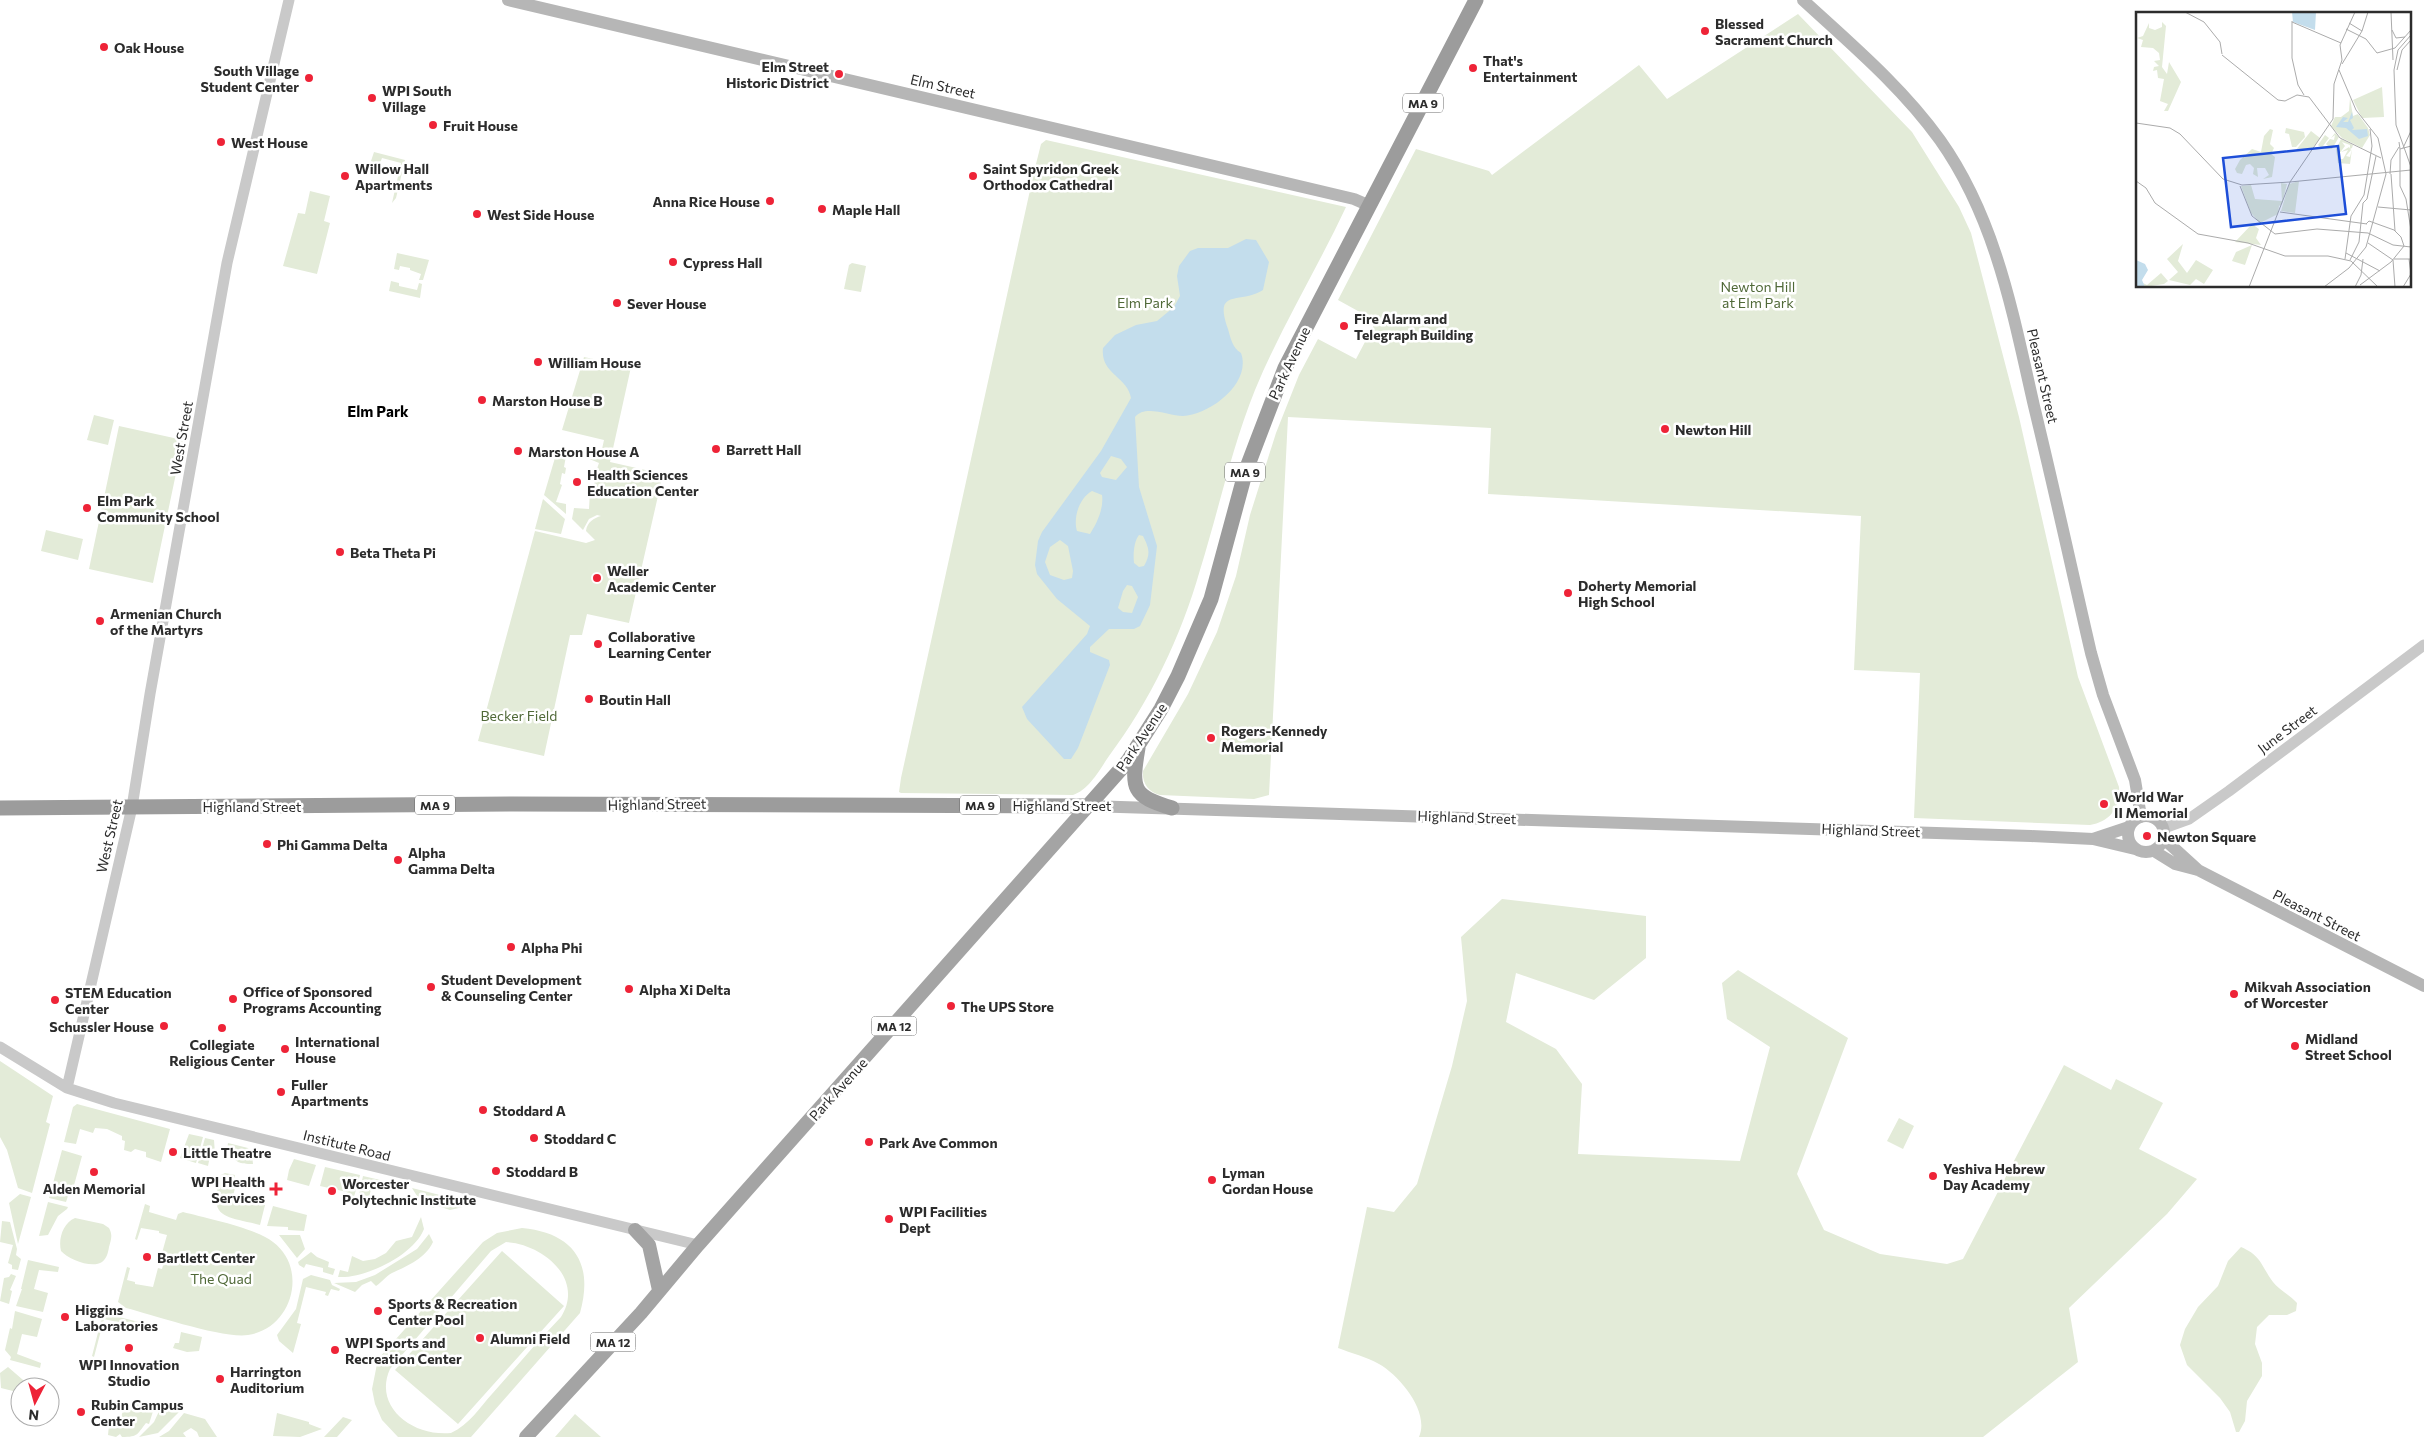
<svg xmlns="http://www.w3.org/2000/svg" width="2424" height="1437" font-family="Commissioner,sans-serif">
<rect width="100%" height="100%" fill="#fff"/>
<path fill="#e3ebd8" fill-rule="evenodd" d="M1798 14 1912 132 1959 207 1971 233 2019 417 2078 677 2119 787C2121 807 2110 822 2090 825L1914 818 1920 673 1854 670 1861 516 1488 494 1491 428 1288 417 1269 795 1254 799 1160 795C1148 792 1142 783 1143 771L1188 694 1217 632 1236 576 1250 515 1276 433 1299 375 1318 339 1356 359 1376 321 1338 300 1416 149 1489 171 1492 175 1639 65 1667 99Z
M1046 140 1346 207C1317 269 1281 327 1255 390 1231 450 1219 509 1200 570 1181 637 1150 701 1109 756 1100 769 1089 790 1073 795L901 793 899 792 901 778 1034 172 1041 144Z
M374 152 405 160 396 198 392 203 401 163 382 158 379 166 371 161Z
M310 191 330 196 324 221 330 223 317 274 283 266 298 213 305 214Z
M397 253 429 260 423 280H419L421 274 410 270V268L400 266 399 270 394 269Z
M852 263 866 266 861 292 844 289 849 265Z
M391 281 399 283V286L417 290 419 283 422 284 420 298 389 291Z
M584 357 631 367 610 462 663 474 629 623 587 614 582 635H570L544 756 478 741 535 531 586 543 595 540 586 531C587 522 594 518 601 516L597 515 589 519 583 530 572 519 574 508 589 509 590 491H593L595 480H593L599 463 587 458 588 456 600 458 604 440 562 430Z
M94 415 114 420 108 445 87 440Z
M119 426 183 440 153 583 89 569Z
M557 451 577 456 576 458 566 456 564 467 566 468 565 474 562 473 560 484 562 485 556 502 566 504V514L544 495Z
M543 499 565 519 561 534 535 529Z
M46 530 83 539 78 560 41 551Z
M1502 899 1646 916V958L1594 1000 1516 973 1506 1022 1556 1049 1582 1084 1578 1154 1740 1161 1770 1047 1727 1019 1722 983 1738 970 1848 1038 1797 1174 1824 1230 1880 1254 1947 1264 1963 1259 2064 1065 2111 1090 2116 1079 2163 1103 2139 1149 2197 1179 2167 1214 2069 1308 2078 1362 1983 1437H1419C1430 1412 1400 1376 1379 1364 1367 1357 1351 1353 1338 1348L1367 1207 1394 1212 1417 1184 1452 1066 1467 1001 1461 937Z
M0 1061 53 1096 46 1122 50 1124 32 1193 18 1188 7 1150 0 1137Z
M77 1104 170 1129 161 1162 146 1157V1152L135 1149 131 1152 124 1150 125 1141 122 1140V1136L107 1129 95 1128 93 1133 80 1129 76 1144 64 1142 73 1107Z
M1899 1118 1914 1126 1903 1149 1887 1141Z
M189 1134 203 1137 196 1163 180 1158Z
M205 1138 214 1140 215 1154 210 1156 208 1166 198 1163Z
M228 1143 248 1148 252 1155 253 1164C239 1164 236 1163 227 1150Z
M62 1150 82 1156 73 1189 70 1190 66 1202 49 1198Z
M294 1159 316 1165 309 1186 287 1180 289 1170Z
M325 1167 360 1175 354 1197 346 1196 347 1192 320 1186Z
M225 1173 235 1175 232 1187 235 1188 233 1196 265 1205 260 1225C224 1216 207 1219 221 1175Z
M363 1176 389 1182 392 1191 372 1186 369 1197 359 1194Z
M412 1188 460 1200 463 1207 450 1210 435 1205 434 1208C422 1204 418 1198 412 1188Z
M20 1194 31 1197 18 1244 9 1203Z
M48 1202 68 1207 67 1209 58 1216 48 1235 39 1236Z
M145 1204 150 1206 149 1212 176 1220 178 1214 183 1212C206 1218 255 1228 273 1242 309 1269 292 1329 248 1335 224 1339 153 1315 126 1308L118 1302 127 1267 130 1268 127 1280 135 1282V1284L153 1287 158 1268 162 1269 166 1255 162 1253 167 1235 159 1233V1231L141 1228 137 1240 135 1239Z
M273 1206 307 1215 304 1231 288 1230V1227L267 1226Z
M421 1217 424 1229C414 1255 365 1279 338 1277L340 1270 348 1272 352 1256 363 1261 375 1259 386 1253 396 1241 412 1237Z
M75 1218 103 1224 109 1228C113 1235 111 1240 109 1247 108 1253 107 1258 102 1262 92 1269 68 1259 61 1251 58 1239 63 1223 75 1218Z
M2 1221 10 1222 17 1249 16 1255 21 1259 18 1270 12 1269V1265L8 1263 13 1245 0 1242Z
M522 1228C574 1233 594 1263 580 1313L471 1437H398L382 1420 375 1404 372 1389 378 1359 483 1242 497 1233ZM506 1242C543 1244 585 1279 561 1317 537 1342 515 1368 492 1394 480 1407 469 1425 451 1433 412 1437 373 1406 390 1369L491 1251Z
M429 1234 433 1242C425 1259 407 1266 392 1273 386 1276 382 1282 376 1286L371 1281 362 1285 355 1292 334 1283 356 1282 375 1275 417 1249Z
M279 1235H300L305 1249 297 1258Z
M2241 1247C2262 1256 2261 1266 2273 1282 2278 1289 2290 1295 2297 1303L2296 1311 2287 1315H2269L2257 1327 2255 1344 2262 1363V1376L2247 1401 2245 1421 2239 1432H2236L2230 1412 2220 1398 2187 1365 2180 1345 2185 1329 2198 1307 2218 1286 2228 1261Z
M502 1251 564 1306 458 1424 395 1370Z
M311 1252 317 1257 329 1262 328 1267 335 1269 333 1275 323 1272V1268L306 1264 304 1268 299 1265 298 1262Z
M28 1260 59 1267 58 1272 39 1270 34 1289 48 1293 43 1312 16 1306 22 1289H21Z
M11 1274 16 1276 10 1290 12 1291 9 1304 0 1301 4 1278 9 1277Z
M311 1275 330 1280 332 1285 340 1289 339 1291 331 1289 328 1296 325 1295 326 1292 306 1287 297 1323 301 1324 293 1353 279 1341 277 1335 296 1309 303 1279Z
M15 1311 42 1319 37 1337 22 1334 17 1354 41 1363 40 1368 10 1360 11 1357 5 1350 10 1328 12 1329Z
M103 1313 143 1323 147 1329 104 1319 94 1357 92 1356Z
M181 1332 202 1337 199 1351 187 1352 173 1348 175 1343H179Z
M8 1367 30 1386 13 1391 1 1388 0 1373Z
M135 1400 141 1402V1405L149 1407 150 1404 155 1405 149 1424 146 1423C137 1434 139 1437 122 1437L120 1434 116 1437 108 1435 109 1425 119 1423 124 1408 132 1410Z
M161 1407 179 1412 158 1433 139 1437 154 1422Z
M184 1413 205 1419 217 1437H199L197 1432 191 1428 183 1433 186 1437H159L169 1431Z
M277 1413 309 1422V1424L322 1429 300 1437 273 1436Z
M575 1414 601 1437H555Z
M343 1417 352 1420 337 1437H324Z"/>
<path fill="#c3ddec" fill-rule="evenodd" d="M1246 239 1256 240 1269 262 1263 290C1240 305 1213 287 1228 329 1231 339 1232 347 1241 353 1252 383 1210 415 1183 416 1169 416 1145 404 1135 417L1139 487 1157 546 1150 605 1140 626 1134 629H1109L1090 647V652L1109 660 1110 665 1078 748 1071 759H1064L1027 719 1022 707 1087 634 1090 626 1057 599 1037 574 1035 565 1038 541 1042 532 1101 451 1131 398C1128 377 1100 374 1103 348L1115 335 1136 325 1157 321 1174 307 1180 296 1177 276 1179 266 1190 251 1198 248H1228ZM1111 456 1121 459 1127 467 1116 480 1102 477 1100 473ZM1092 491 1102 495C1104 508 1097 523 1090 534L1077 531C1073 518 1079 498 1092 491ZM1139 535 1143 536C1149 548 1151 554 1144 566L1139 567 1134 563C1133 554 1134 541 1139 535ZM1060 540 1068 546 1073 571 1072 578 1064 580 1050 575 1045 562 1050 547ZM1127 585 1132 586 1138 597 1132 613 1123 612 1118 608 1123 591Z"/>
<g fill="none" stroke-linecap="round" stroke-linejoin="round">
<path stroke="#c9c9c9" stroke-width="11" d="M2164 828 2189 819 2229 791 2424 645
M0 1047 67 1088 114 1103 698 1245
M67 1088 132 807 150 694 227 263 289 0"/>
<path stroke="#b6b6b6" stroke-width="12" d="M508 0 1354 199 1370 206
M1803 0C1851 44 1902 87 1940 140 1996 219 2013 314 2034 406 2054 488 2072 571 2091 653L2103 695 2135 780 2141 817
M1088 806 2031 836 2093 839 2135 849
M2128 834a18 18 0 1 1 36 0a18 18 0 1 1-36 0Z
M2093 839 2129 827
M2164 839 2198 870
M2154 851 2175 864 2198 870 2424 986"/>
<path stroke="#a4a4a4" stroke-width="14" d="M635 1230 649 1245 659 1290
M526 1437 641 1313 698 1245 1088 806"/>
<path stroke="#9c9c9c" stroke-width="15" d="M1138 748C1131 789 1132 796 1172 808
M0 808 513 804 1088 806 1128 761 1161 709 1178 676 1211 599 1246 470 1285 368 1476 0"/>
</g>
<g fill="#ee2337" stroke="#fff" stroke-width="2">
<circle cx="1705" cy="31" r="5"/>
<circle cx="104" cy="47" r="5"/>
<circle cx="1473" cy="68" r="5"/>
<circle cx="839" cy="74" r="5"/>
<circle cx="309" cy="78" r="5"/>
<circle cx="372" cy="98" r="5"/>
<circle cx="433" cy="125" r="5"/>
<circle cx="221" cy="142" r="5"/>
<circle cx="345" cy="176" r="5"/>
<circle cx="973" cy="176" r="5"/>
<circle cx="770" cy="201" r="5"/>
<circle cx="822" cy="209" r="5"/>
<circle cx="477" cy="214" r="5"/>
<circle cx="673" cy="262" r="5"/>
<circle cx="617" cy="303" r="5"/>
<circle cx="1344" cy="326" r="5"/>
<circle cx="538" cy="362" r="5"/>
<circle cx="482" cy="400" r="5"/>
<circle cx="1665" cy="429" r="5"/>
<circle cx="716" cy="449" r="5"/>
<circle cx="518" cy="451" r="5"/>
<circle cx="577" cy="482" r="5"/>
<circle cx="87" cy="508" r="5"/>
<circle cx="340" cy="552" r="5"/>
<circle cx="597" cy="578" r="5"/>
<circle cx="1568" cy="593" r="5"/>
<circle cx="100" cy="621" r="5"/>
<circle cx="598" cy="644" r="5"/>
<circle cx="589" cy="699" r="5"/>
<circle cx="1211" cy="738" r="5"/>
<circle cx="2104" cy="804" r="5"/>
<circle cx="2147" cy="836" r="5"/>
<circle cx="267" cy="844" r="5"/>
<circle cx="398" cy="860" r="5"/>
<circle cx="511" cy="947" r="5"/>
<circle cx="431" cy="987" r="5"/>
<circle cx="629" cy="989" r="5"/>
<circle cx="2234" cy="994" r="5"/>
<circle cx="233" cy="999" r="5"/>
<circle cx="55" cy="1000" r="5"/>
<circle cx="951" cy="1006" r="5"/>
<circle cx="164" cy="1026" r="5"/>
<circle cx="222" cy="1028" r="5"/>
<circle cx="2295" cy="1046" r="5"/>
<circle cx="285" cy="1049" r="5"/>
<circle cx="281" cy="1092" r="5"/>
<circle cx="483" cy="1110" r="5"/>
<circle cx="534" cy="1138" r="5"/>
<circle cx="869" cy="1142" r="5"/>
<circle cx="173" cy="1152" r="5"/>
<circle cx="496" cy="1171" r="5"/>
<circle cx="94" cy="1172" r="5"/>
<circle cx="1933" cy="1176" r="5"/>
<circle cx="1212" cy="1180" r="5"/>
<path d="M273.5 1181.5h5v5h5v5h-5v5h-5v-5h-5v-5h5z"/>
<circle cx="332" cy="1191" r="5"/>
<circle cx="889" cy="1219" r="5"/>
<circle cx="147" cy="1257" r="5"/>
<circle cx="378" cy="1311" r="5"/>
<circle cx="65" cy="1317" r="5"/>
<circle cx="480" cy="1338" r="5"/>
<circle cx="129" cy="1348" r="5"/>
<circle cx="335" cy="1350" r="5"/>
<circle cx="220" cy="1379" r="5"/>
<circle cx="81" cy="1412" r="5"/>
</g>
<g text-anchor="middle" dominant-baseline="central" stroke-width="5" stroke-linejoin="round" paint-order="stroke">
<g fill="#fff" stroke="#6b6b6b" stroke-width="1">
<rect x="1403" y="93.5" width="40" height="19" rx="4"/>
<rect x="1225" y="462.5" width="40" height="19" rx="4"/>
<rect x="415" y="795.5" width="40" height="19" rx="4"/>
<rect x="960" y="795.5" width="40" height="19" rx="4"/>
<rect x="871.5" y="1016.5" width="45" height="19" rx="4"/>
<rect x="590.5" y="1332.5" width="45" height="19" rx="4"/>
</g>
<g font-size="12" font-weight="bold" fill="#2c2c2c">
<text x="1423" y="103">MA 9</text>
<text x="1245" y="472">MA 9</text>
<text x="435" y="805">MA 9</text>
<text x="980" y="805">MA 9</text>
<text x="894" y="1026">MA 12</text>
<text x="613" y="1342">MA 12</text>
</g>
<g font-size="14" font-weight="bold" fill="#2c2c2c" stroke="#fff" text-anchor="start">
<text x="1715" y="23">Blessed<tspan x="1715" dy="16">Sacrament Church</tspan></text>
<text x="114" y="47">Oak House</text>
<text x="1483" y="60">That's<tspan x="1483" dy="16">Entertainment</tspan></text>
<text x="829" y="66" text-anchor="end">Elm Street<tspan x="829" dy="16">Historic District</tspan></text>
<text x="299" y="70" text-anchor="end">South Village<tspan x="299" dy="16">Student Center</tspan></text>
<text x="382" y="90">WPI South<tspan x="382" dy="16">Village</tspan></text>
<text x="443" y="125">Fruit House</text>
<text x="231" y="142">West House</text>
<text x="355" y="168">Willow Hall<tspan x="355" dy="16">Apartments</tspan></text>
<text x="983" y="168">Saint Spyridon Greek<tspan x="983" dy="16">Orthodox Cathedral</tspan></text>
<text x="760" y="201" text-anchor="end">Anna Rice House</text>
<text x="832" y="209">Maple Hall</text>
<text x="487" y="214">West Side House</text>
<text x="683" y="262">Cypress Hall</text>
<text x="627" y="303">Sever House</text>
<text x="1354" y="318">Fire Alarm and<tspan x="1354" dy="16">Telegraph Building</tspan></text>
<text x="548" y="362">William House</text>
<text x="492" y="400">Marston House B</text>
<text x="1675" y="429">Newton Hill</text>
<text x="726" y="449">Barrett Hall</text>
<text x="528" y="451">Marston House A</text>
<text x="587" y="474">Health Sciences<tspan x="587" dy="16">Education Center</tspan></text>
<text x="97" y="500">Elm Park<tspan x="97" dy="16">Community School</tspan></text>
<text x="350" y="552">Beta Theta Pi</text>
<text x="607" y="570">Weller<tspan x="607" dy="16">Academic Center</tspan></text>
<text x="1578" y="585">Doherty Memorial<tspan x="1578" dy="16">High School</tspan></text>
<text x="110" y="613">Armenian Church<tspan x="110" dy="16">of the Martyrs</tspan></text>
<text x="608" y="636">Collaborative<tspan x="608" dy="16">Learning Center</tspan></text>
<text x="599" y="699">Boutin Hall</text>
<text x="1221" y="730">Rogers-Kennedy<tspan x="1221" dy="16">Memorial</tspan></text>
<text x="2114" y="796">World War<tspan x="2114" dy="16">II Memorial</tspan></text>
<text x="2157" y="836">Newton Square</text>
<text x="277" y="844">Phi Gamma Delta</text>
<text x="408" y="852">Alpha<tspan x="408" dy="16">Gamma Delta</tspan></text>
<text x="521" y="947">Alpha Phi</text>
<text x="441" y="979">Student Development<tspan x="441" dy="16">&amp; Counseling Center</tspan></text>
<text x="2244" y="986">Mikvah Association<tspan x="2244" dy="16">of Worcester</tspan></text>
<text x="639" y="989">Alpha Xi Delta</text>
<text x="243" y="991">Office of Sponsored<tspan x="243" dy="16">Programs Accounting</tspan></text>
<text x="65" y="992">STEM Education<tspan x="65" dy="16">Center</tspan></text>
<text x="961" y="1006">The UPS Store</text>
<text x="154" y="1026" text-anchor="end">Schussler House</text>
<text x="2305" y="1038">Midland<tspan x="2305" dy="16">Street School</tspan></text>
<text x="295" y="1041">International<tspan x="295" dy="16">House</tspan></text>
<text x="222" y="1044" text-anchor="middle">Collegiate<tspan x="222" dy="16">Religious Center</tspan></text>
<text x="291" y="1084">Fuller<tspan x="291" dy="16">Apartments</tspan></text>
<text x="493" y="1110">Stoddard A</text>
<text x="544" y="1138">Stoddard C</text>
<text x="879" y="1142">Park Ave Common</text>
<text x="183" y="1152">Little Theatre</text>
<text x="1943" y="1168">Yeshiva Hebrew<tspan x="1943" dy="16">Day Academy</tspan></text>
<text x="506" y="1171">Stoddard B</text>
<text x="1222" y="1172">Lyman<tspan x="1222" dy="16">Gordan House</tspan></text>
<text x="265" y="1181" text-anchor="end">WPI Health<tspan x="265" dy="16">Services</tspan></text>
<text x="342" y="1183">Worcester<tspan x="342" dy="16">Polytechnic Institute</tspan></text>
<text x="94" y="1188" text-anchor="middle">Alden Memorial</text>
<text x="899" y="1211">WPI Facilities<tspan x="899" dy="16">Dept</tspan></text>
<text x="157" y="1257">Bartlett Center</text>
<text x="388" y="1303">Sports &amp; Recreation<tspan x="388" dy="16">Center Pool</tspan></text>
<text x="75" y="1309">Higgins<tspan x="75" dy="16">Laboratories</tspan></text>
<text x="490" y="1338">Alumni Field</text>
<text x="345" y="1342">WPI Sports and<tspan x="345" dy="16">Recreation Center</tspan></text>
<text x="129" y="1364" text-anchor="middle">WPI Innovation<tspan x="129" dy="16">Studio</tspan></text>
<text x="230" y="1371">Harrington<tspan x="230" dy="16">Auditorium</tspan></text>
<text x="91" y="1404">Rubin Campus<tspan x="91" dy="16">Center</tspan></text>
</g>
<g font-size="14" fill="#2c2c2c" stroke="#fff">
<text transform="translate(943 86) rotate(13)">Elm Street</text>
<text transform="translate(1289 363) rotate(-65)">Park Avenue</text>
<text transform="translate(2043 376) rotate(77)">Pleasant Street</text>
<text transform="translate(181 438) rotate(-80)">West Street</text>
<text transform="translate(2287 729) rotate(-37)">June Street</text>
<text transform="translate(1141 737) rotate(-56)">Park Avenue</text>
<text transform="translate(657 804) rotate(-1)">Highland Street</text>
<text x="1062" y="805">Highland Street</text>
<text x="252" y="806">Highland Street</text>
<text transform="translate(1467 817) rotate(2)">Highland Street</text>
<text transform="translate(1871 830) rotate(2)">Highland Street</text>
<text transform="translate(109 836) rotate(-77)">West Street</text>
<text transform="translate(2317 915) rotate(27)">Pleasant Street</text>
<text transform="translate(838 1089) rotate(-48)">Park Avenue</text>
<text transform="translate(347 1145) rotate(14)">Institute Road</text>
</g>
<g font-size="14" fill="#506938" stroke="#fff">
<text x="1758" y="286">Newton Hill<tspan x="1758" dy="16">at Elm Park</tspan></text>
<text x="1145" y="302">Elm Park</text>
<text x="519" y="715">Becker Field</text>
<text x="221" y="1278">The Quad</text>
</g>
<g font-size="15" font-weight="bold" fill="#000" stroke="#fff">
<text x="378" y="411">Elm Park</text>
</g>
</g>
<g transform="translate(2136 12)">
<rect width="275" height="275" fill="#fff"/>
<path d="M26 10 30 14 26 55 31 62 33 50 45 70 32 99H28L32 92 24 89 28 67 22 66 21 58 17 59 18 55 23 54 18 49 24 48 23 41 17 36 5 35 7 28 1 26 7 24 13 11V16L19 18 26 15ZM246 75 248 105 226 106 217 88ZM214 86 217 104 222 102 232 116 234 123 226 136 206 126 195 114 199 105H205L213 99ZM150 116 168 120 169 125 160 135H156L153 122 149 121ZM134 117 137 118 134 132 138 136 135 142 139 145 136 165 127 167 133 163 129 156H121L122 165 117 162 118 156 114 152 110 153 106 162 101 161 99 157 104 148 116 137 125 140 128 124ZM175 119 184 126 175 138H160ZM199 121 203 125 196 137H187L182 133 189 123 193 126 187 134H192L190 132 194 127 198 128 199 123 195 126ZM205 127 217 133 216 136 214 137V133L206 130 209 134 203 142V147H207L212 138 205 140 213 135 215 138 210 144 214 145 216 137 214 152 202 151 200 137ZM163 169 159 201 145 199 153 172ZM145 171 151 172 146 192 143 194 142 202 124 211 115 201 105 174 115 173 119 187 146 189ZM116 212 123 217 120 226 125 233 99 230ZM47 232 42 249 51 261 60 248 77 258 68 272 60 267 54 273 33 268 42 260 31 247ZM116 233 109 253 96 249 100 240ZM25 261 32 269 28 272 9 275 7 271 11 273Z" fill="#e3ebd8"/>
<path d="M156 0H180L179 18 157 10ZM216 100 217 106 214 108 218 116 216 118 231 117 232 124 223 127 210 116 200 115 207 105 212 106 207 110H212ZM0 248 9 252 12 258 6 268 9 275H0Z" fill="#c3ddec"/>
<path fill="none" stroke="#ababab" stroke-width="1" d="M49 0 68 10 84 30 86 42M255 0 257 48M156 9V46L162 73 168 83M156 10 205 31M213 11 226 19M210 17 230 27 241 41 259 36 275 18M256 18 260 26 269 25M275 23 262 38 258 58 260 113 275 155M86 43 142 88 149 89 161 83 173 85 204 126 245 146M206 52 226 19 232 0M261 58 266 38 275 28M0 111 34 116 44 122 87 167 106 173 154 170 197 107 198 72 206 48 204 33 219 0M263 130 264 137 275 134M267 136 275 119M264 137V174L270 187 275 218M254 162 255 148 263 135M255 162 259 219M0 169 10 176 19 191 62 222 112 231 149 244H192L215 249 242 275M104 174 116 204 139 222 181 217 232 221 257 233 275 235M227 191 231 187 240 144M242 195 275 198M144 200 231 212M232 231 257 248 259 275M210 241 244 259M209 247 215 204 228 183 236 134 234 117M258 247H274M214 248 223 230 227 191M224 273 255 250 268 234 265 225 258 218 233 209 230 212M113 275 154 170 275 158M188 275 213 256 230 235 250 162 242 126 220 98 203 58M219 275 225 263 227 247M267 275 275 262 273 247"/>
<path fill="#1d4ed8" fill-opacity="0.15" stroke="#1d4ed8" stroke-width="2.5" d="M202 134 210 202 95 215 87 146Z"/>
<rect width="275" height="275" fill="none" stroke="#2c2c2c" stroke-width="2.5"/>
</g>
<g transform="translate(35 1402) rotate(186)"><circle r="24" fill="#ffffff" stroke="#ababab"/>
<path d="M0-4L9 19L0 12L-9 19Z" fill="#ee2337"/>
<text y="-8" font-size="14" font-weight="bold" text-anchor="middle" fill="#2c2c2c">N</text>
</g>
</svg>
